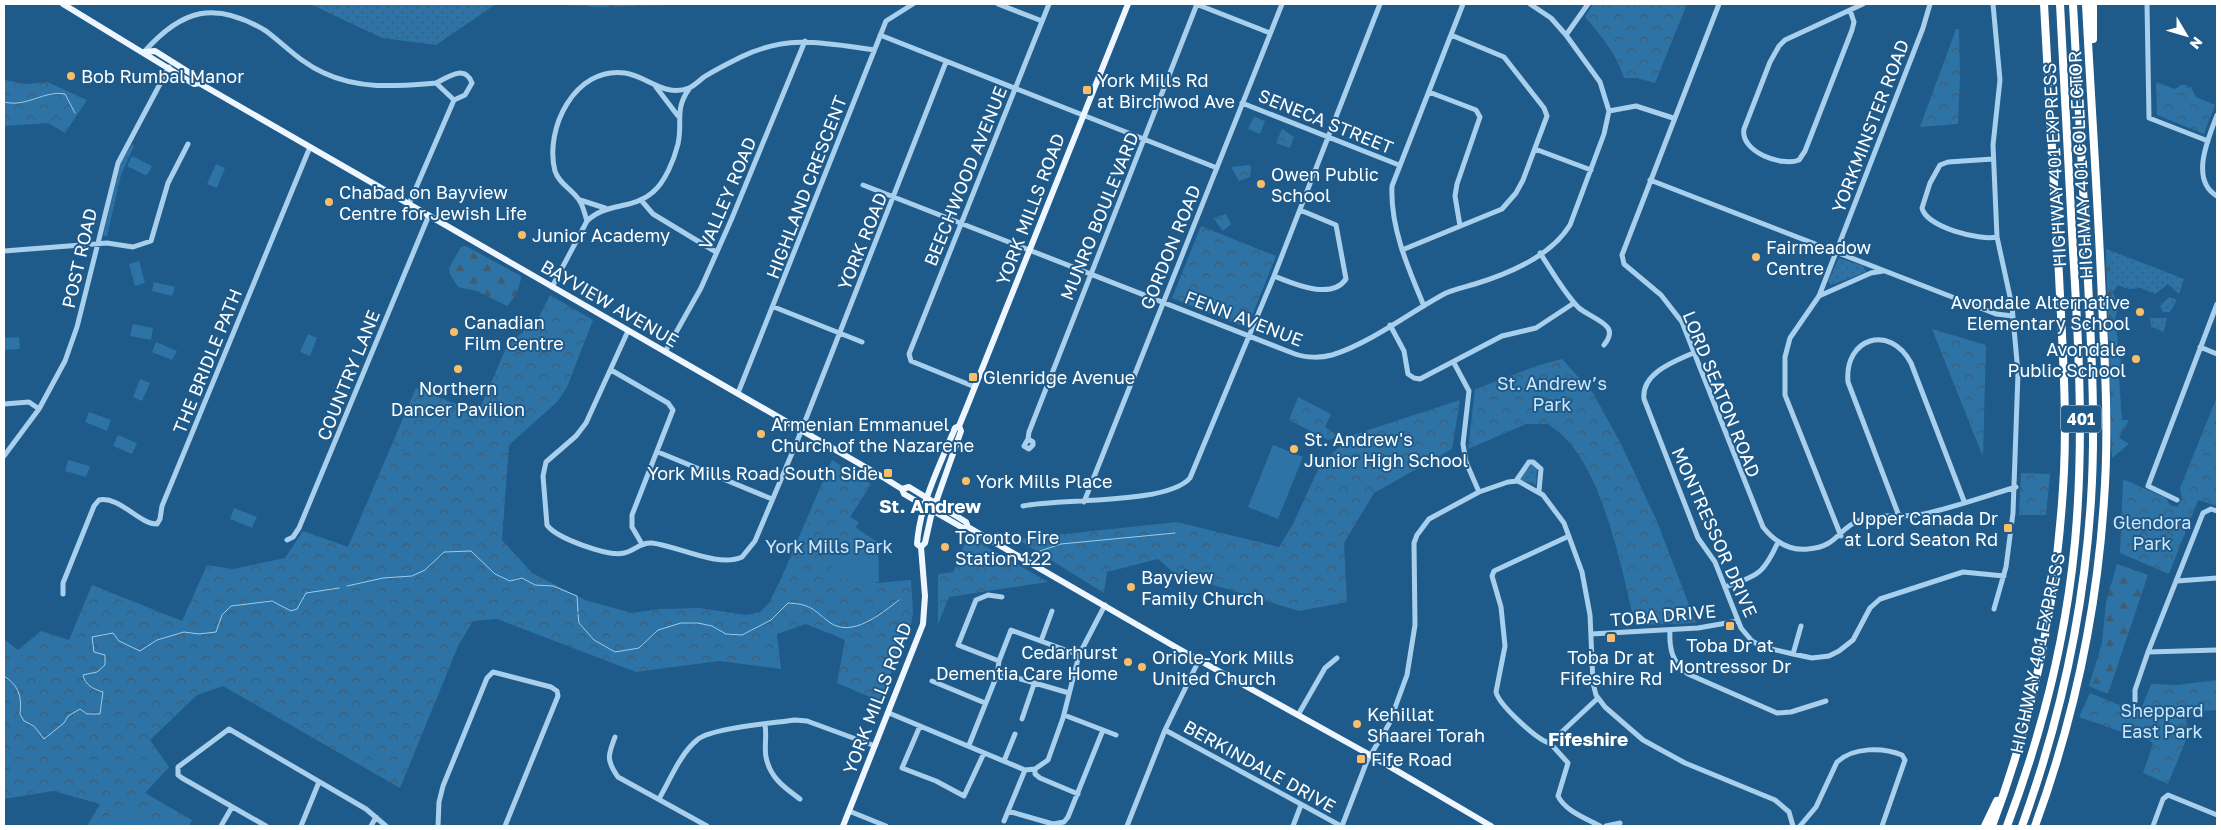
<svg xmlns="http://www.w3.org/2000/svg" width="2221" height="830" font-family="'Golos Text',sans-serif">
<defs>
<pattern id="grass-dots" width="8" height="8" patternUnits="userSpaceOnUse" patternTransform="scale(1.25)"><rect width="8" height="8" fill="#2e73a5"/><path d="M2 2h.1M6 6h.1" fill="none" stroke="#405c70" stroke-width="1.8" stroke-linecap="round"/></pattern>
<pattern id="forest-firs" width="22" height="20" patternUnits="userSpaceOnUse" patternTransform="scale(1.25)"><rect width="22" height="20" fill="#2e73a5"/><path d="M5 1l3.5 6h-7zM16 11l3.5 6h-7z" fill="#405c70"/></pattern>
<pattern id="park-crowns" width="20" height="18" patternUnits="userSpaceOnUse" patternTransform="scale(1.25)"><rect width="20" height="18" fill="#2e73a5"/><path d="M2 6a3 3 0 1 1 6 0M12 15a3 3 0 1 1 6 0" fill="none" stroke="#405c70"/></pattern>
</defs>
<rect width="100%" height="100%" fill="#1e5a8a"/>
<path fill="url(#grass-dots)" d="M310 4H496L436 45 382 38Z
M132 144 134 146 121 175 107 236H103L121 162Z
M2109 250 2184 279 2179 294 2168 284 2155 294 2141 288 2128 289 2118 285 2113 292 2119 307 2116 314 2113 315Z
M1839 258 1863 266 1866 272 1831 285 1828 281Z
M2169 297 2177 300 2170 312H2163L2160 306Z
M2150 318H2167L2163 334 2160 330 2151 327Z
M1532 464 1537 469 1536 485 1519 479Z"/>
<path fill="url(#forest-firs)" d="M546 4H703L599 7Z
M466 246 521 276C521 286 514 299 507 306L477 291 458 287 450 274 449 268 461 247Z
M2106 249 2109 250 2113 314H2116C2113 326 2121 339 2116 351H2120L2122 376 2119 377 2122 420H2129L2119 438 2129 444 2112 458Z
M2117 564 2148 575 2108 694 2089 686 2102 643 2106 602Z"/>
<path fill="url(#park-crowns)" d="M1593 4H1687L1655 83 1637 78H1624C1616 53 1602 37 1585 17Z
M1956 29H1959L1960 76 1958 124 1920 127Z
M4 80 27 84 47 82 87 100 65 133 48 123 4 126Z
M2156 82 2175 89 2181 85H2187L2186 88 2191 87 2196 97 2215 105 2204 134 2157 115Z
M1254 116 1265 121 1260 134 1248 129Z
M1282 129 1294 137 1290 148 1276 143Z
M1249 165 1251 167 1250 177 1239 181 1231 167Z
M1226 214 1231 224 1223 231 1213 218Z
M1201 226 1276 256 1247 328 1172 298Z
M550 295 593 320 567 387 558 401 509 445 502 540 532 573 585 600 632 613 660 609 699 608 746 615 760 612 769 603 780 581 832 460 871 484 847 522 879 543 876 583 911 580 913 613 910 630 879 701 837 683 845 640 806 624 777 634 781 669 719 661 636 672 497 619 473 621 459 644 400 788 223 686 197 695 150 740 169 767 145 793 192 820 189 826H87L100 804 53 791 4 799V639L18 650 41 631 69 640 92 585 182 621 207 565 233 569 285 558 303 531 348 547 416 388 478 413 507 346 539 317Z
M1932 329 1986 345 1983 457 1938 344Z
M1562 359 1593 393 1621 444 1656 519 1696 623 1635 625C1623 573 1604 478 1566 439 1561 433 1554 429 1548 424H1526L1468 449 1475 389 1539 365Z
M1298 397 1331 414 1325 427 1339 436 1328 440 1289 420Z
M2217 397V506L2198 500 2169 574 2120 553 2123 479 2166 498 2170 505 2177 507 2182 499 2180 488Z
M1460 400 1452 449 1374 493 1344 543 1347 602 1299 611 1174 573 1158 559 1107 572 1104 593 1017 539 1177 522 1279 547 1292 526 1321 463 1353 435Z
M2021 473 2050 474 2046 515H2019Z
M968 536 1048 582 949 597 938 624V574L953 572Z
M2217 680V710L2185 712 2188 735 2168 784 2143 773 2153 744 2143 734H2128L2079 717 2090 693 2134 711 2141 709 2151 684 2177 685Z"/>
<path fill="#2e73a5" d="M132 156 152 166 148 174 145 175 127 166Z
M216 164 225 168 217 188 207 184Z
M139 261 145 283 135 286 129 264Z
M154 282 175 287 172 296 152 291Z
M133 324 153 328 151 340 130 336Z
M308 334 317 338 310 356 300 352Z
M19 337 20 349 4 350V338Z
M156 342 177 351 172 360 152 352Z
M140 379 150 383 142 401 133 397Z
M89 412 111 420 107 431 85 422Z
M118 435 137 443 132 454 113 446Z
M1273 445 1303 457 1278 519 1248 507Z
M68 460 90 466 86 477 65 471Z
M234 508 257 517 252 528 230 519Z
M844 513 859 522 854 531 839 523Z
M863 534 878 543 879 582 847 580 830 575C834 556 842 539 863 534Z
M137 804 154 821 148 826H113Z"/>
<g fill="none" stroke-linecap="round" stroke-linejoin="round">
<path stroke="#9ccced" stroke-width="1" d="M4 102C26 108 44 90 65 94L75 113
M1040 551 1061 544 1175 533
M347 586 383 578 412 576 425 570 444 552 471 551 495 574 510 581 522 578 535 585 553 586 577 596 578 612
M578 614 579 623 594 640 615 652 639 648 658 630 681 623H698L712 626 726 634 742 635 771 620 788 603C810 604 813 609 829 622 852 639 882 613 899 600
M4 676C19 686 22 696 20 714L24 721 34 726 44 739 64 723 68 716 80 709 87 714H100L103 692C93 689 85 685 83 675L97 672 105 665V655L94 652 92 637 113 633 119 641 140 651 157 640 184 632 199 634 216 632 222 615 231 606 272 601 291 611 297 609 306 593 339 588"/>
<path stroke="#a8cfec" stroke-width="5" d="M998 4 1042 21
M1196 4 1270 33
M1719 4 1622 255 1624 264 1661 295 1682 322 1763 527C1774 541 1789 551 1808 549 1838 547 1838 528 1860 520 1881 513 1903 518 1924 514 1955 507 1986 496 2016 487
M1993 4 2000 80 1993 145 1997 237 2012 306 2018 373 2013 513 2006 567 1994 609
M2147 4 2149 118 2208 141
M1850 10 1854 22 1852 30 1805 151 1799 160C1782 167 1740 152 1744 129L1770 62 1779 46 1785 40 1863 4
M880 35 1217 168
M1566 35 1588 4
M144 52C182 9 215 0 266 31 286 46 301 63 324 73 360 90 398 86 436 83L454 100
M656 87 678 116
M1429 92 1476 110 1480 117 1457 184 1455 196 1460 226
M1242 103 1399 165
M1609 111 1636 106 1673 118
M2217 115C2209 137 2189 180 2217 196
M1535 149 1591 170
M1993 159 1948 162 1940 165 1930 183 1922 208C1926 227 1980 241 1997 237
M1650 180 1996 314 2013 316
M863 185 1295 354C1306 358 1321 358 1332 355 1371 343 1410 312 1446 293 1455 289 1465 287 1475 284 1508 274 1551 256 1570 225L1604 134 1609 111 1600 82 1566 35 1551 18 1530 4
M580 200 605 208
M641 200 653 214 716 252
M409 204 454 100 465 95 472 83C465 64 448 77 436 83
M587 221C606 202 633 210 653 192 665 182 674 160 678 144 683 122 674 110 689 89
M1402 250 1502 209 1516 193 1523 180 1547 116 1544 108 1504 57 1451 35
M4 251 107 243 133 247 151 241 168 183 188 144
M1540 253C1552 271 1564 293 1579 308 1586 314 1604 321 1608 328 1612 334 1608 340 1604 345
M1274 276C1292 283 1331 301 1346 279L1336 225 1300 210
M552 287 587 221C585 215 583 205 579 200 572 189 559 184 555 171 544 129 575 66 625 73 647 76 665 98 689 88 694 86 700 80 704 77 715 70 729 63 741 57 788 34 825 43 874 50
M1819 296 1871 273 1883 271
M1424 306C1408 268 1390 227 1392 186L1463 4
M774 307 862 342
M1390 325 1404 351 1408 374 1414 378 1420 379 1502 336 1536 328 1574 303
M628 331 586 423 576 436 546 462 543 476 547 525C556 538 608 557 624 553 635 551 640 542 652 543 678 546 718 568 742 557L755 541 798 439 946 62
M2200 347 2217 354
M665 352 701 288 732 218 805 41
M1693 353C1675 361 1641 373 1644 399L1698 538 1715 562 1741 628 1752 641 1763 647 1793 654 1812 658 1829 656 1839 651 1853 640 1870 608 1880 599 1963 572 2004 576
M1454 363 1469 391 1463 444 1466 462 1479 492
M611 370 668 403 673 410 632 515V527L642 544
M975 387 911 361 909 354 1049 4
M738 393 886 21 913 4
M4 404 29 402 39 409
M1028 439 1033 442V445L1029 449 1024 446 1028 439 1029 432 1197 4
M658 452 772 499
M4 456 39 409 65 361 77 327 118 163 169 67
M1516 481 1529 462H1533L1541 469 1539 491
M2177 500 2148 486 2217 304
M1084 502 1282 4
M1023 506C1059 498 1167 505 1190 478L1274 276 1380 4
M1899 516 1848 382C1844 338 1890 323 1911 363L1964 501
M1569 536 1494 571 1492 576 1501 607 1505 646 1496 692C1499 705 1538 741 1550 743L1598 698
M1841 536 1785 395V357L1790 338 1819 296 1923 28 1930 4
M287 540 293 537 299 528 429 215
M2177 581 2217 578
M1725 587C1758 575 1763 575 1778 542
M63 594V583L94 506 99 500C120 496 139 524 157 524L160 519 162 506 310 147
M1670 630C1669 648 1672 663 1688 674L1777 713 1791 712 1826 701
M1591 634 1698 628 1738 621
M1041 641 1052 611
M2148 652 2217 650
M1793 654 1801 626
M999 661 958 645 976 600 988 595 1002 597
M997 672 1069 693
M932 681 985 703
M2135 701V690L2148 652 2203 513 2211 509 2217 511
M889 713 1025 770 1035 769 1048 760 1063 718 1079 655 1105 605
M1064 715 1116 735
M1298 715 1325 668 1337 658
M1022 719 1034 684
M765 725C767 736 764 747 766 757 770 778 785 788 800 799
M920 726 902 768 936 781 964 796 984 753
M1165 730 1341 826
M615 737C608 755 606 760 618 777L707 826
M1550 743 1568 763 1558 796C1565 811 1587 819 1600 826
M969 745 997 675 999 661 1011 630 1079 655
M1004 761 1015 734
M1035 769V774L1040 778 1078 794
M659 799C670 780 680 754 697 740 710 728 775 723 795 720L807 721 875 746
M849 811 886 826
M1008 811 1053 824 1064 822 1068 817 1103 730
M1004 821 1025 770
M221 826 232 807
M266 826 182 778 178 775V767L229 729 366 809 386 826
M301 826 319 782
M371 826 376 817
M438 826 439 802 443 786 487 678 493 672 551 687 557 691 558 696 505 826
M1127 826 1165 730 1199 660
M1293 826 1301 805
M1342 826 1367 761 1389 724 1407 675 1415 625 1414 543 1417 535 1429 519 1479 492 1508 482 1518 481 1543 495 1564 523 1582 572 1590 615 1593 683 1596 695 1605 707 1643 740 1685 763 1775 800 1789 812 1793 826
M1606 826 1620 823
M1800 826 1816 807 1837 762C1853 747 1883 747 1902 755L1905 760 1882 826
M2153 826 2163 799 2168 795 2217 815"/>
<path stroke="#eef6ff" stroke-width="6" d="M63 4 194 84 199 83 886 479 902 489 904 494 963 528 968 527 1179 649 1370 755 1491 826
M144 52 155 51 198 78 199 83
M902 489 909 487 966 522 968 527
M921 547 925 543 931 516 961 431 959 426
M843 826 923 624 925 596 921 547 917 544C920 503 940 465 955 428L959 426 966 409 1128 4"/>
<path stroke="#fff" stroke-width="8" d="M2093 39V4
M1985 826 1997 801
M1992 826C2035 713 2058 592 2064 471 2067 406 2062 340 2059 275 2054 185 2049 94 2044 4
M2007 826C2041 736 2066 638 2075 542 2084 445 2079 348 2073 250 2068 168 2065 86 2060 4
M2022 826C2060 721 2084 612 2091 500 2096 421 2091 342 2087 262 2082 176 2078 90 2073 4
M2035 826C2073 722 2097 611 2104 500 2109 433 2105 367 2102 300 2098 201 2091 102 2086 4"/>
</g>
<g fill="#fbbe67" stroke="#1e5a8a" stroke-width="2">
<circle cx="71" cy="76" r="5"/>
<rect x="1082" y="85" width="10" height="10" rx="2.5"/>
<circle cx="1261" cy="184" r="5"/>
<circle cx="329" cy="202" r="5"/>
<circle cx="522" cy="235" r="5"/>
<circle cx="1756" cy="257" r="5"/>
<circle cx="2140" cy="312" r="5"/>
<circle cx="454" cy="332" r="5"/>
<circle cx="2136" cy="359" r="5"/>
<circle cx="458" cy="369" r="5"/>
<rect x="968" y="372" width="10" height="10" rx="2.5"/>
<circle cx="761" cy="434" r="5"/>
<circle cx="1294" cy="449" r="5"/>
<rect x="883" y="468" width="10" height="10" rx="2.5"/>
<circle cx="966" cy="481" r="5"/>
<rect x="2003" y="523" width="10" height="10" rx="2.5"/>
<circle cx="945" cy="547" r="5"/>
<circle cx="1131" cy="587" r="5"/>
<rect x="1725" y="621" width="10" height="10" rx="2.5"/>
<rect x="1606" y="633" width="10" height="10" rx="2.5"/>
<circle cx="1128" cy="662" r="5"/>
<circle cx="1142" cy="667" r="5"/>
<circle cx="1357" cy="724" r="5"/>
<rect x="1356" y="754" width="10" height="10" rx="2.5"/>
</g>
<g text-anchor="middle" dominant-baseline="central" stroke-width="4" stroke-linejoin="round" paint-order="stroke">
<rect fill="#1e5a8a" stroke="#bccedc" stroke-width="1" x="2061" y="405.5" width="40" height="27" rx="4"/>
<g font-size="16" font-weight="bold" fill="#fff">
<text x="2081" y="419">401</text>
</g>
<g font-size="18" fill="#fff" stroke="#1e5a8a" text-anchor="start">
<text x="81" y="76">Bob Rumbal Manor</text>
<text x="1097" y="80">York Mills Rd<tspan x="1097" dy="21">at Birchwod Ave</tspan></text>
<text x="1271" y="174">Owen Public<tspan x="1271" dy="21">School</tspan></text>
<text x="339" y="192">Chabad on Bayview<tspan x="339" dy="21">Centre for Jewish Life</tspan></text>
<text x="532" y="235">Junior Academy</text>
<text x="1766" y="247">Fairmeadow<tspan x="1766" dy="21">Centre</tspan></text>
<text x="2130" y="302" text-anchor="end">Avondale Alternative<tspan x="2130" dy="21">Elementary School</tspan></text>
<text x="464" y="322">Canadian<tspan x="464" dy="21">Film Centre</tspan></text>
<text x="2126" y="349" text-anchor="end">Avondale<tspan x="2126" dy="21">Public School</tspan></text>
<text x="983" y="377">Glenridge Avenue</text>
<text x="458" y="388" text-anchor="middle">Northern<tspan x="458" dy="21">Dancer Pavilion</tspan></text>
<text x="771" y="424">Armenian Emmanuel<tspan x="771" dy="21">Church of the Nazarene</tspan></text>
<text x="1304" y="439">St. Andrew's<tspan x="1304" dy="21">Junior High School</tspan></text>
<text x="878" y="473" text-anchor="end">York Mills Road South Side</text>
<text x="976" y="481">York Mills Place</text>
<text x="1998" y="518" text-anchor="end">Upper Canada Dr<tspan x="1998" dy="21">at Lord Seaton Rd</tspan></text>
<text x="955" y="537">Toronto Fire<tspan x="955" dy="21">Station 122</tspan></text>
<text x="1141" y="577">Bayview<tspan x="1141" dy="21">Family Church</tspan></text>
<text x="1730" y="645" text-anchor="middle">Toba Dr at<tspan x="1730" dy="21">Montressor Dr</tspan></text>
<text x="1118" y="652" text-anchor="end">Cedarhurst<tspan x="1118" dy="21">Dementia Care Home</tspan></text>
<text x="1152" y="657">Oriole-York Mills<tspan x="1152" dy="21">United Church</tspan></text>
<text x="1611" y="657" text-anchor="middle">Toba Dr at<tspan x="1611" dy="21">Fifeshire Rd</tspan></text>
<text x="1367" y="714">Kehillat<tspan x="1367" dy="21">Shaarei Torah</tspan></text>
<text x="1371" y="759">Fife Road</text>
</g>
<g font-size="18" fill="#fff" stroke="#1e5a8a">
<text transform="translate(1326 121) rotate(22)">SENECA STREET</text>
<text transform="translate(1870 126) rotate(-69)">YORKMINSTER ROAD</text>
<text transform="translate(2054 165) rotate(-93)">HIGHWAY 401 EXPRESS</text>
<text transform="translate(2080 165) rotate(-93)">HIGHWAY 401 COLLECTOR</text>
<text transform="translate(965 176) rotate(-68)">BEECHWOOD AVENUE</text>
<text transform="translate(806 187) rotate(-69)">HIGHLAND CRESCENT</text>
<text transform="translate(727 193) rotate(-67)">VALLEY ROAD</text>
<text transform="translate(1030 209) rotate(-69)">YORK MILLS ROAD</text>
<text transform="translate(1099 216) rotate(-68)">MUNRO BOULEVARD</text>
<text transform="translate(862 241) rotate(-68)">YORK ROAD</text>
<text transform="translate(1170 247) rotate(-68)">GORDON ROAD</text>
<text transform="translate(79 258) rotate(-77)">POST ROAD</text>
<text transform="translate(610 303) rotate(30)">BAYVIEW AVENUE</text>
<text transform="translate(1244 318) rotate(21)">FENN AVENUE</text>
<text transform="translate(207 361) rotate(-68)">THE BRIDLE PATH</text>
<text transform="translate(348 375) rotate(-68)">COUNTRY LANE</text>
<text transform="translate(1722 394) rotate(68)">LORD SEATON ROAD</text>
<text transform="translate(1715 532) rotate(66)">MONTRESSOR DRIVE</text>
<text transform="translate(1663 615) rotate(-5)">TOBA DRIVE</text>
<text transform="translate(2037 653) rotate(-78)">HIGHWAY 401 EXPRESS</text>
<text transform="translate(877 698) rotate(-69)">YORK MILLS ROAD</text>
<text transform="translate(1260 766) rotate(29)">BERKINDALE DRIVE</text>
</g>
<g font-size="18" fill="#cee6f9" stroke="#1e5a8a">
<text x="1552" y="383">St. Andrew’s<tspan x="1552" dy="21">Park</tspan></text>
<text x="2152" y="522">Glendora<tspan x="2152" dy="21">Park</tspan></text>
<text x="829" y="546">York Mills Park</text>
<text x="2162" y="710">Sheppard<tspan x="2162" dy="21">East Park</tspan></text>
</g>
<g font-size="19" font-weight="bold" fill="#fff" stroke="#1e5a8a">
<text x="930" y="505">St. Andrew</text>
<text x="1588" y="738">Fifeshire</text>
</g>
</g>
<rect width="2221" height="830" fill="none" stroke="#ffffff" stroke-width="10"/>
<g transform="translate(2186 35) rotate(128)" stroke="#1e5a8a" stroke-width="4" paint-order="stroke">
<path d="M0-4L9 19L0 12L-9 19Z" fill="#ffffff"/>
<text y="-8" font-size="14" font-weight="bold" text-anchor="middle" fill="#ffffff">N</text>
</g>
</svg>
